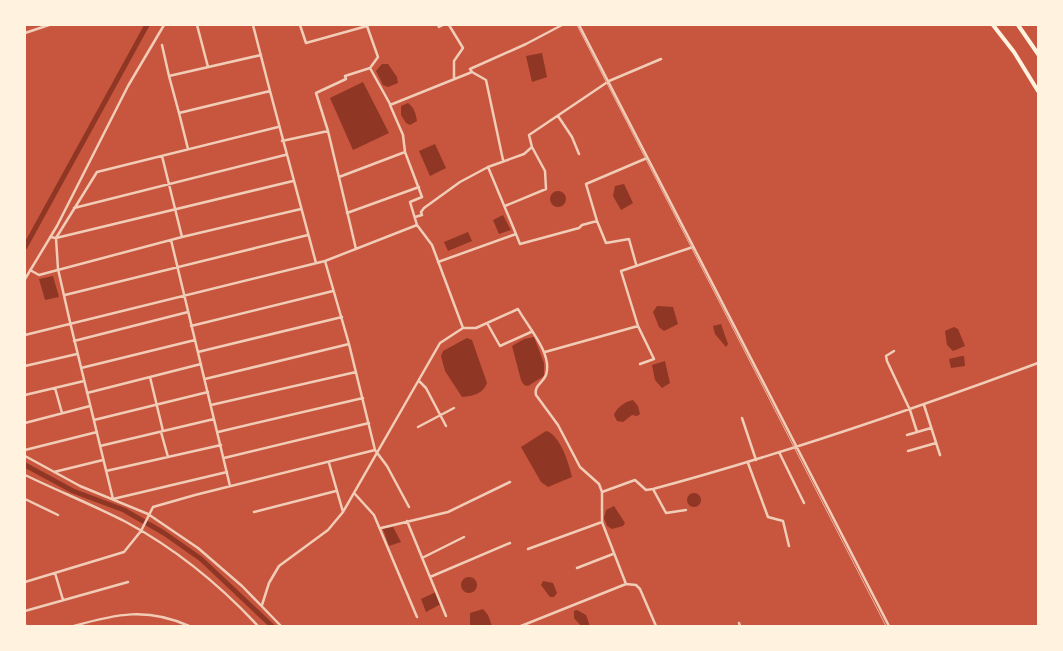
<svg xmlns="http://www.w3.org/2000/svg" width="1063" height="651" font-family="Rubik,sans-serif">
<rect width="100%" height="100%" fill="#c8553d"/>
<path fill="#8f3625" d="M542 53 547 77 532 82 526 56Z
M382 64H388L397 77 398 83 388 87 383 85 376 71Z
M363 82 389 133 353 150 330 98Z
M408 103C414 107 416 114 417 121L410 125 406 123 401 115V106Z
M435 144 446 168 430 176 419 151Z
M624 184 633 203 621 210 613 196 615 186Z
M550 199a8 8 0 1 1 16 0a8 8 0 1 1-16 0Z
M503 215 511 230 499 234 493 220Z
M468 232 472 241 448 251 444 242Z
M53 276 59 297 45 300 39 279Z
M657 306 673 307 678 324 664 331 659 327 653 312Z
M721 324 728 344 726 347 715 334 713 326Z
M954 327 958 329 965 346 953 351 947 345 945 331Z
M534 337 544 363V376L528 386 524 385 521 380 512 346 524 339Z
M467 338 472 340 487 383C483 394 473 396 462 397L445 371 441 356 443 351Z
M962 356H964L965 366 951 368 949 359Z
M665 361 670 383 662 388 655 380 652 365Z
M633 400 638 406 640 414 637 416 632 415 623 422 617 421 614 415C616 408 626 401 633 400Z
M546 431C560 434 569 464 572 477L548 487 541 482 521 447Z
M687 500a7 7 0 1 1 14 0a7 7 0 1 1-14 0Z
M614 506 625 523 623 526 612 529 607 526 604 518 606 510Z
M393 527 401 542 389 546 383 529Z
M461 585a8 8 0 1 1 16 0a8 8 0 1 1-16 0Z
M543 581 553 583 557 593 554 597H550L541 585Z
M436 592 441 604 426 612 421 599Z
M483 609 488 615 492 626H470V613Z
M577 610 586 615 590 626H581L574 618V611Z"/>
<g fill="none" stroke-linecap="round" stroke-linejoin="round">
<path stroke="#8f3625" stroke-width="5" d="M25 247 147 25
M25 465 73 491 124 510 164 533 201 559 272 626"/>
<path stroke="#f1ccb7" stroke-width="2.5" d="M197 25 208 67
M253 25 270 91
M300 25 306 43 367 26
M369 25 367 26 378 57 370 68 390 104
M438 25 439 27 443 25
M449 25 463 48 454 61V79
M579 25 889 626
M25 33 49 25
M162 45 169 76
M472 72 486 80 503 160
M179 113 169 76 261 55
M558 116 572 137 579 154
M328 131 316 93 346 79 345 76 370 68
M282 141 328 131 356 249
M188 149 179 113 270 91 316 263
M162 156 182 237
M339 177 405 152
M505 206 546 189 545 171 532 147
M74 208 285 155
M347 213 419 187
M415 217 422 215 421 212 424 208 460 182 488 167
M597 221 586 184 647 158
M516 234 520 244 579 228 582 225 597 221 606 243 629 239 636 264
M50 237 56 238 293 181
M56 238 58 269 70 322 113 499 227 472
M56 238 97 172 278 127
M171 240 230 486
M325 261 349 344 375 450
M438 262 516 234 488 167 524 154 532 147 529 135 609 81 661 59
M30 270 39 275 182 237 301 209
M25 279 57 226 128 86 164 25
M65 295 308 235
M487 323 500 346 531 332
M191 326 333 291
M638 326 654 359 640 364
M463 328H476L518 309C528 327 553 354 546 375 543 383 534 385 536 395L558 425 580 467 599 484 602 492V522L626 584
M25 335 325 261 417 225
M74 341 188 312
M894 351 886 356 887 361 910 410 917 432
M198 352 342 317
M545 352 638 326 621 271 693 247
M25 366 77 354
M81 368 195 340
M150 377 163 431
M205 379 349 344
M419 381 426 388 446 426
M55 388 62 413
M87 393 201 364
M25 395 84 381
M211 405 356 372
M924 405 940 455
M742 418 756 460
M94 420 208 392
M25 423 90 406
M418 427 454 408
M161 432 168 457
M218 432 363 398
M907 435 931 428
M100 446 214 419
M25 450 97 432
M908 451 936 443
M779 452 804 503
M25 456 80 486 148 514 198 548 242 586 281 626
M224 458 369 423
M329 463 343 512
M748 463 768 517 783 521 789 546
M106 471 221 445
M54 472 103 460
M25 475C58 491 93 505 126 522 176 549 219 584 258 626
M653 489 666 513 686 510
M602 492 635 480 646 490 653 489C784 454 911 410 1038 363
M355 494 374 515 417 617
M25 499 58 515
M254 512 336 491
M407 521 446 616
M381 528 448 512 510 482
M528 549 602 522
M422 558 464 537
M577 568 613 554
M55 573 63 600
M430 577 510 543
M25 582 124 552 141 531 153 507 195 495 375 450 387 466 409 507
M262 605 269 583 279 566 328 530 343 512 440 343 463 328 432 245 417 225 410 202 422 197 405 152 403 135 390 105 472 72 470 69 526 44 562 25
M25 611 128 582
M739 623 740 626
M74 626C116 614 147 607 189 626
M521 626 626 584 636 585 640 589 656 626"/>
<path stroke="#f1ccb7" stroke-width="3" d="M25 625V626"/>
<path stroke="#fff3e0" stroke-width="4" d="M993 25 1014 52 1038 91
M1018 25 1038 54"/>
<path stroke="#e9b49f" stroke-width="1" d="M577 25 886 626"/>
</g>
<rect width="1063" height="651" fill="none" stroke="#fff3e0" stroke-width="52"/>
</svg>
